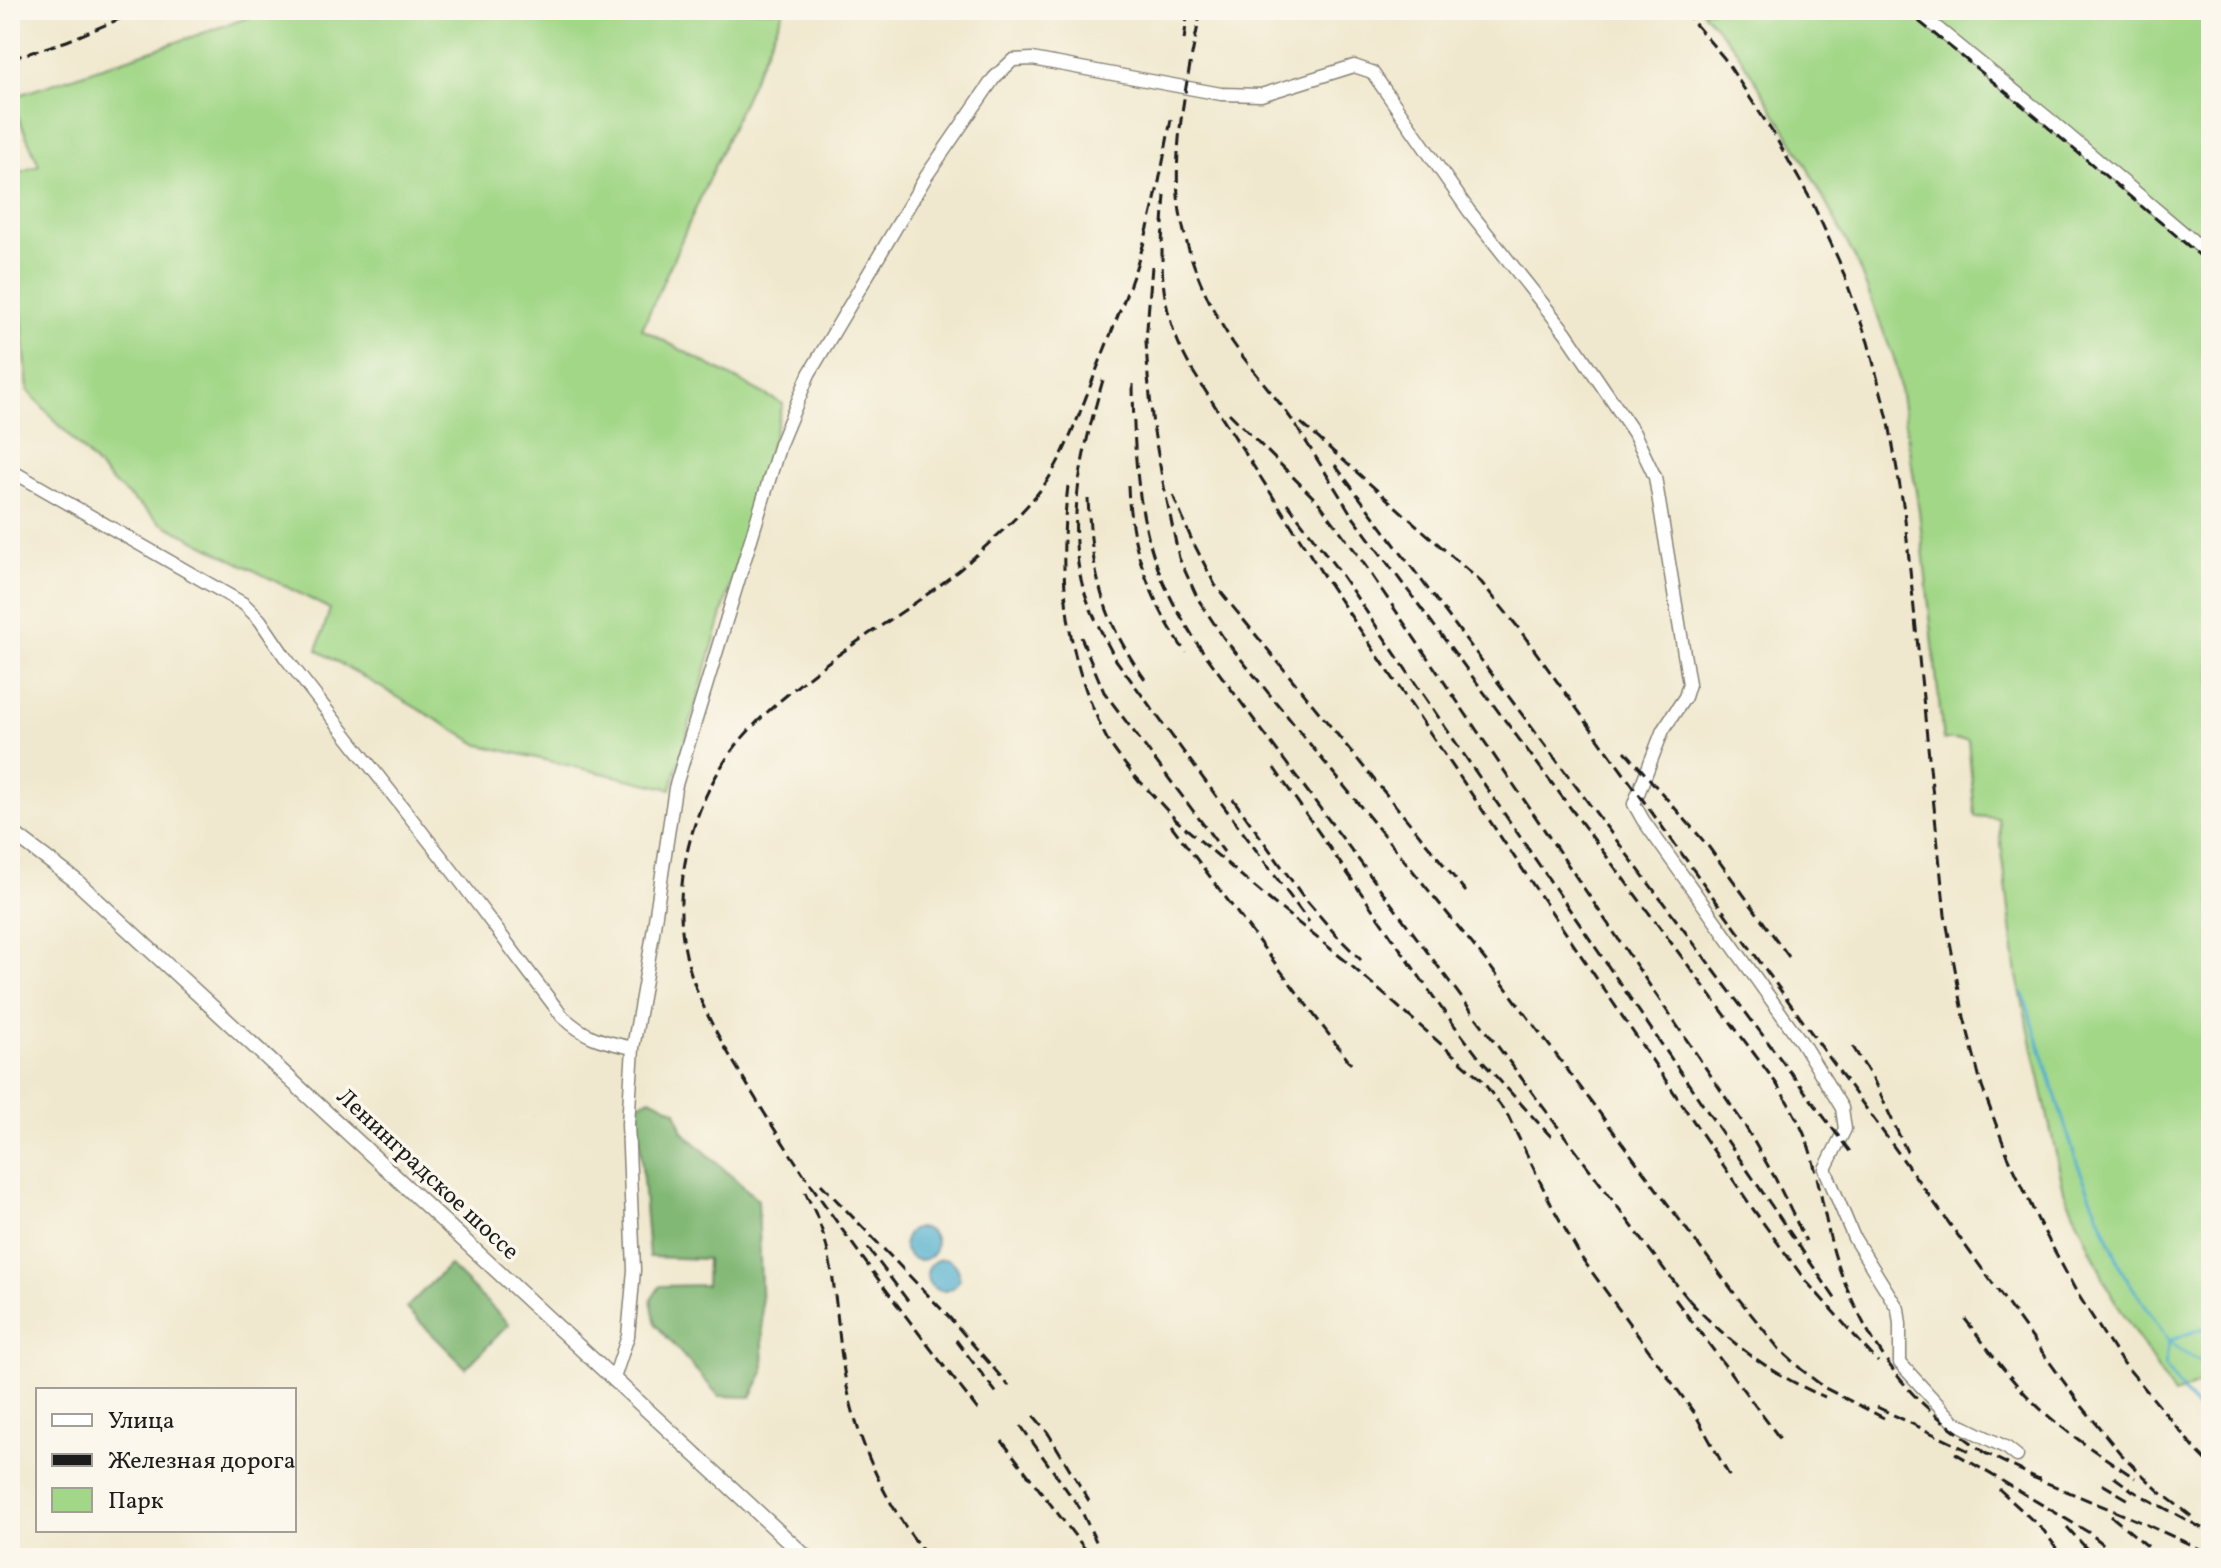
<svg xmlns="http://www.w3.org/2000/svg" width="2221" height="1568" font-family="Vollkorn,serif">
<rect width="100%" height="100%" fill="#fbf7ec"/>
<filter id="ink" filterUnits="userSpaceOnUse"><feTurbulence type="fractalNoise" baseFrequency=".0125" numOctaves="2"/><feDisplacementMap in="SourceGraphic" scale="16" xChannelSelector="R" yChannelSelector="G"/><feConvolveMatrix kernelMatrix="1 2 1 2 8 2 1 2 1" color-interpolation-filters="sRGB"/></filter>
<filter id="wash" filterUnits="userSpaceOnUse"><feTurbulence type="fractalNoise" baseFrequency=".006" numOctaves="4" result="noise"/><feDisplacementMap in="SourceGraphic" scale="32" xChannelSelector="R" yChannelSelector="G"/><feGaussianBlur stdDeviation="1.8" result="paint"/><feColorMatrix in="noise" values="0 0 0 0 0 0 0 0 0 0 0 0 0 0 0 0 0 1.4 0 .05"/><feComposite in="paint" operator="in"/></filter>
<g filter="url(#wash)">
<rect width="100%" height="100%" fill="#f0e8ce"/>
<path fill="#a2d787" stroke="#5f7a52" stroke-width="2" d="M271 10H784L642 329 783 404 671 789 480 745 317 650 330 609 161 523 112 482 28 391 10 176 39 165 10 98Z
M1701 10H2211V1378L2174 1395 2112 1296 2064 1191 2017 976 1998 818 1975 816 1968 740H1943L1919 511 1896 364 1855 258 1800 154 1736 49Z"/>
<path fill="#81b874" stroke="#4e6a48" stroke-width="2" d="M651 1098 676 1111 683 1132 758 1200 764 1372 751 1397 719 1396 656 1325 651 1300 660 1286 706 1285 707 1259 649 1257 637 1104Z
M449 1265 509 1324 466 1368 406 1308Z"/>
<path fill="#4eadcd" stroke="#356474" stroke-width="2" d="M904 1244a16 16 0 1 1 32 0a16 16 0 1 1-32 0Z
M927 1275a16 16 0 1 1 32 0a16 16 0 1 1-32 0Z"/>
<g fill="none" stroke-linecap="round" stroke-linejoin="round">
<path stroke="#4eadcd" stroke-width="3" d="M2023 993 2077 1163 2123 1273 2169 1341 2181 1351 2211 1367
M2211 1325 2169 1341 2165 1367 2211 1429"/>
</g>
</g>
<g filter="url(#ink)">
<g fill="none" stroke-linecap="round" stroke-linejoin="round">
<defs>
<path id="minor" d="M1915 10 2049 119 2211 256
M10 470 244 604 260 620 285 657 461 882 562 1016C587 1039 601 1041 633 1048
M614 1378 628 1336 634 1270 628 1124 633 1048 652 940 675 788 780 444 809 374 927 175 994 78 1013 60 1032 59 1221 94 1261 95 1354 66 1372 72 1469 211 1566 333 1634 433 1655 477 1689 684 1685 697 1663 730 1634 804 1643 820 1802 1043 1842 1108 1845 1129 1825 1169 1854 1238 1898 1309 1900 1324V1363L1954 1422 2007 1448 2017 1456"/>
<path id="major" d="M10 831 75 880 807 1558"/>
</defs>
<use href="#minor" stroke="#868275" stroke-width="15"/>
<use href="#major" stroke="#868275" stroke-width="17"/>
<use href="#minor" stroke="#fff" stroke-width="12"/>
<use href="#major" stroke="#fff" stroke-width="14"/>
<path stroke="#1c1c1c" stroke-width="3" stroke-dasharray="12 6" stroke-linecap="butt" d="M1201 10C1189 71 1174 133 1178 196 1183 248 1205 300 1233 343 1251 369 1273 393 1292 420 1313 452 1333 485 1353 517L1776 1083C1790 1106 1804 1128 1811 1154 1821 1188 1825 1223 1835 1256 1851 1305 1878 1356 1913 1394 1936 1418 1963 1436 1989 1456
M1683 10 1724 58 1773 133 1812 202 1839 261 1868 342 1889 423 1904 510 1945 915 1964 1017 1982 1087 2008 1156 2038 1220 2077 1293 2117 1355 2195 1449 2211 1465
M1905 10 2024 107 2211 265
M1184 40 1188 10
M10 59 67 41 141 10
M1165 195C1160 263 1157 309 1192 370L1325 578 1753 1209 1805 1280 1878 1362
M1152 266 1146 341 1148 377 1153 426 1162 477 1179 558 1198 599 1223 637 1486 961 1738 1298 1780 1350 1802 1370 1825 1388 1884 1418
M1103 380C1085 441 1067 511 1080 575 1086 605 1102 633 1116 660L1309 922
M1133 384C1134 456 1137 532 1171 598 1178 613 1188 627 1196 642L1667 1273 1695 1307
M1229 413 1320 504 1358 555 1745 1126 1775 1178 1806 1241
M1301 423 1481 582 1517 626 2077 1400 2120 1453 2160 1492 2195 1519
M1335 465 1851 1153
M1128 485C1130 548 1151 602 1186 653
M1068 486C1059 561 1063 641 1094 710 1098 720 1102 730 1107 739 1116 754 1129 769 1140 783
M1173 495 1190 536 1215 585 1466 892
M1088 499C1092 575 1102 620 1147 682
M1287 503 1338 570 1836 1300
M1081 637 1104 692 1224 852
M1625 751 1708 846 1789 957
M1274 768 1442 1009 1480 1059 1555 1141
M1135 776 1176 820 1271 901 1347 962 1481 1079 1508 1116 1553 1208 1581 1257 1695 1414 1732 1481
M1233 799 1302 895 1336 935 1361 960
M1171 825 1351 1064
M1853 1047 1874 1081 1907 1152
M821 1184 949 1317 1009 1386
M805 1192C809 1201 815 1210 818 1220 837 1266 836 1327 845 1377 857 1442 886 1507 929 1558
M868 1248 911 1305
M1675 1299 1781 1440
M1689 1300C1728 1342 1772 1375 1825 1397
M1965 1319C1990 1351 2014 1386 2045 1413 2073 1438 2104 1457 2135 1478
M956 1340 998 1395
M1877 1407 1971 1452
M978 1410C898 1307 818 1203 751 1091 724 1046 695 1002 685 950 671 881 694 798 738 743 753 725 770 709 788 694 839 649 900 617 953 575 969 562 985 547 1000 533 1017 517 1034 500 1047 481 1068 448 1081 409 1095 374 1111 332 1129 291 1142 249 1155 206 1163 163 1171 119
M1034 1416 1048 1433 1089 1501
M1021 1426 1081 1510 1104 1558
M1002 1441 1092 1558
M1981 1451 2041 1480
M1955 1453 2088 1532 2121 1558
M2030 1476 2141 1522 2211 1554
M2114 1477 2133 1491 2211 1533
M2102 1484 2129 1500
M1999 1489 2044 1531 2064 1558
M2111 1516 2162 1558
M2067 1527 2095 1558"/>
</g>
</g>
<g text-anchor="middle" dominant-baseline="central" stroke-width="7" stroke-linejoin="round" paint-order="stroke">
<g font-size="24" fill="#1c1c1c" stroke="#fbf7ec">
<text transform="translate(427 1175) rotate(43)">Ленинградское шоссе</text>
</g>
</g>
<rect width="2221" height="1568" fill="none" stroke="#fbf7ec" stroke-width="40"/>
<rect x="36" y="1388" width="260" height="144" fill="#fbf7ec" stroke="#a29f99" stroke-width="2"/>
<rect x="52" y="1414" width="40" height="12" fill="#ffffff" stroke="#a29f99" stroke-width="2"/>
<text x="108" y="1428" font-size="24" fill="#1c1c1c">Улица</text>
<rect x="52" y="1454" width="40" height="12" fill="#1c1c1c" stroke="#a29f99" stroke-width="2"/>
<text x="108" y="1468" font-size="24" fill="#1c1c1c">Железная дорога</text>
<rect x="52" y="1488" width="40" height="24" fill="#a2d787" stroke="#a29f99" stroke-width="2"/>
<text x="108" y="1508" font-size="24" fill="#1c1c1c">Парк</text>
</svg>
